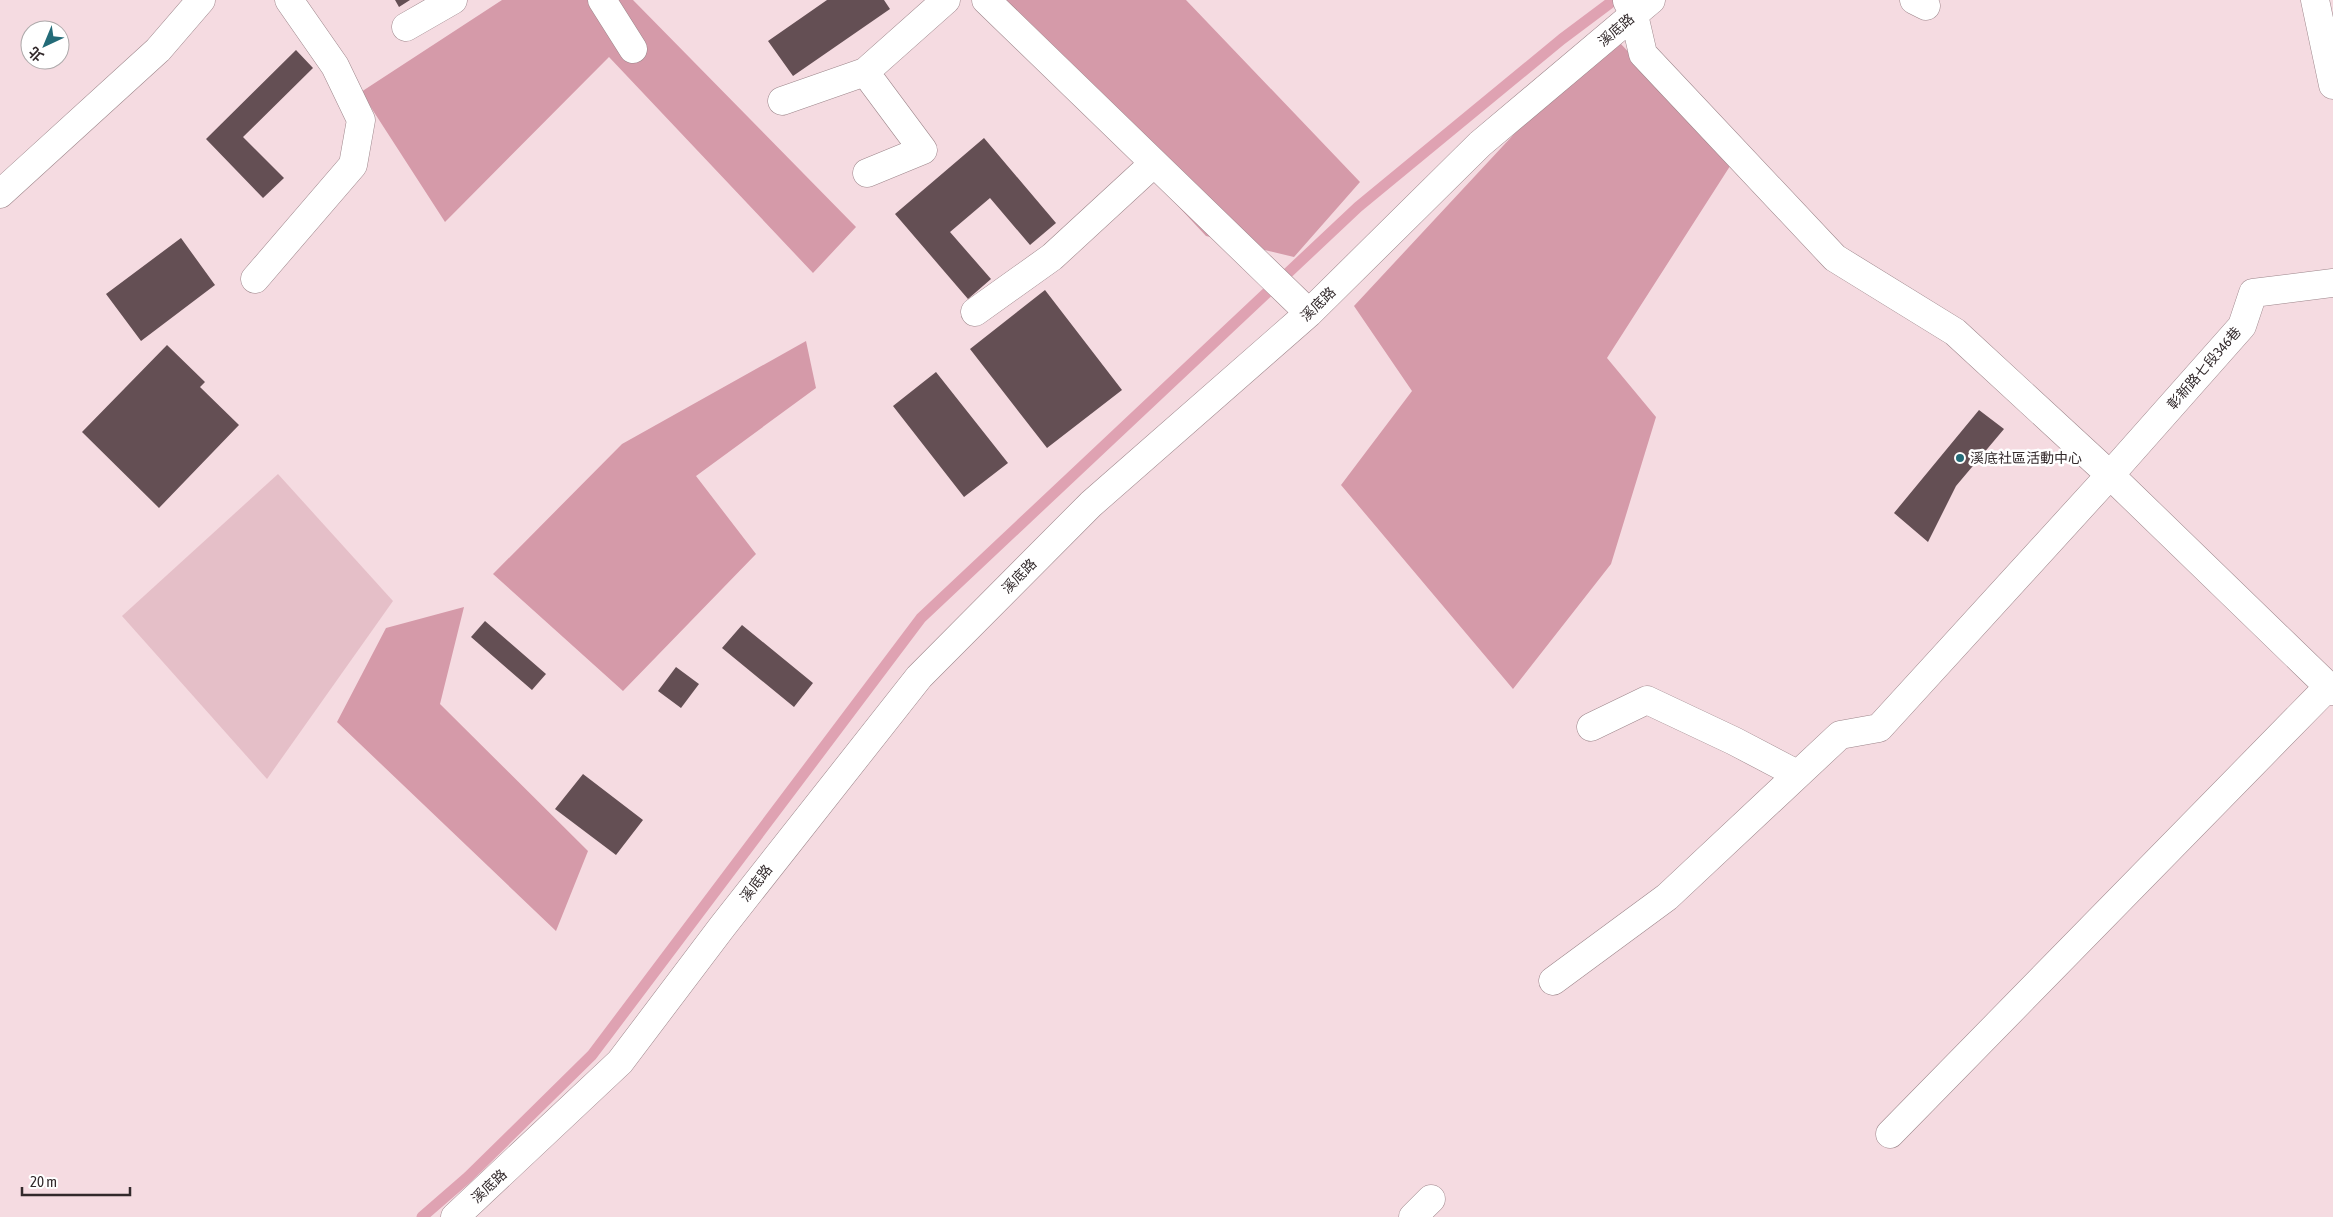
<svg xmlns="http://www.w3.org/2000/svg" width="2333" height="1217" font-family="'Asap Condensed','Noto Sans TC',sans-serif">
<rect width="100%" height="100%" fill="#f5dbe1"/>
<path fill="#e5bfc8" d="M278 474 393 601 267 779 122 616Z"/>
<path fill="#d59aa9" d="M502 0H633L856 227 813 273 609 57 445 222 361 92Z
M986 0H1186L1360 182 1294 257 1206 236Z
M1621 44 1732 163 1607 358 1656 417 1611 564 1513 689 1341 485 1412 391 1354 306 1568 76Z
M806 341 816 388 696 476 756 554 623 691 493 574 622 444Z
M464 607 440 704 588 851 556 931 337 722 386 628Z"/>
<g fill="none" stroke-linecap="round" stroke-linejoin="round">
<path stroke="#dfa2b2" stroke-width="11" d="M422 1217 468 1177 592 1055 921 618 1358 207 1562 39 1614 0"/>
</g>
<path fill="#644f54" d="M395 0H410L399 7Z
M827 0H884L890 9 793 76 768 41Z
M296 50 313 68 243 137 284 178 263 198 206 139Z
M984 138 1056 223 1030 245 990 198 950 232 991 279 968 299 895 214Z
M181 238 215 285 141 341 106 294Z
M1045 290 1122 390 1047 448 970 349Z
M167 345 205 382 200 387 239 425 159 508 82 432Z
M936 372 1008 463 964 497 893 406Z
M1979 410 2004 429 1956 486 1928 542 1894 513Z
M485 621 546 674 532 690 471 637Z
M742 625 813 683 794 707 722 648Z
M676 667 699 684 681 708 658 691Z
M583 774 643 820 616 855 555 809Z"/>
<g fill="none" stroke-linecap="round" stroke-linejoin="round">
<defs>
<path id="minor" d="M602 0 633 49
M986 0 1309 313
M1914 0 1926 6
M2315 0 2333 85
M1627 1 1634 15 1643 54 1835 258 1955 332 2110 475 2333 691
M406 27 453 0
M865 72 923 150 867 173
M782 101 865 72 946 0
M0 194 158 50 201 0
M255 279 353 165 361 120 335 66 289 0
M975 312 1052 257 1153 164
M1591 727 1647 700 1734 741 1797 774
M1553 981 1667 897 1840 735 1879 728 2110 475 2242 326 2253 293 2333 283
M1890 1134 2328 687
M455 1217 620 1062 722 927 919 677 1091 504 1309 313 1480 144 1651 0
M1413 1217 1431 1199"/>
</defs>
<use href="#minor" stroke="#9c858a" stroke-width="29"/>
<use href="#minor" stroke="#fff" stroke-width="28"/>
</g>
<circle fill="#236b78" stroke="#fff" stroke-width="2" cx="1960" cy="458" r="5"/>
<g text-anchor="middle" dominant-baseline="central" stroke-width="5" stroke-linejoin="round" paint-order="stroke">
<g font-size="14" fill="#32292b" stroke="#fff">
<text transform="translate(1616 30) rotate(-40)">溪底路</text>
<text transform="translate(1318 304) rotate(-44)">溪底路</text>
<text transform="translate(2204 368) rotate(-49)">彰新路七段346巷</text>
<text transform="translate(1019 576) rotate(-45)">溪底路</text>
<text transform="translate(756 883) rotate(-52)">溪底路</text>
<text transform="translate(489 1186) rotate(-43)">溪底路</text>
</g>
<g font-size="14" fill="#32292b" stroke="#fff" text-anchor="start">
<text x="1970" y="458">溪底社區活動中心</text>
</g>
</g>
<g transform="translate(45 45) rotate(224)"><circle r="24" fill="#ffffff" stroke="#ada9aa"/>
<path d="M0-4L9 19L0 12L-9 19Z" fill="#236b78"/>
<text y="-8" font-size="14" font-weight="bold" text-anchor="middle" fill="#32292b">北</text>
</g>
<path d="M22 1187v8h108v-8" fill="none" stroke="#32292b" stroke-width="2.5"/>
<text x="30" y="1187" font-size="15" fill="#32292b" stroke="#ffffff" stroke-width="4" paint-order="stroke">20 m</text>
</svg>
